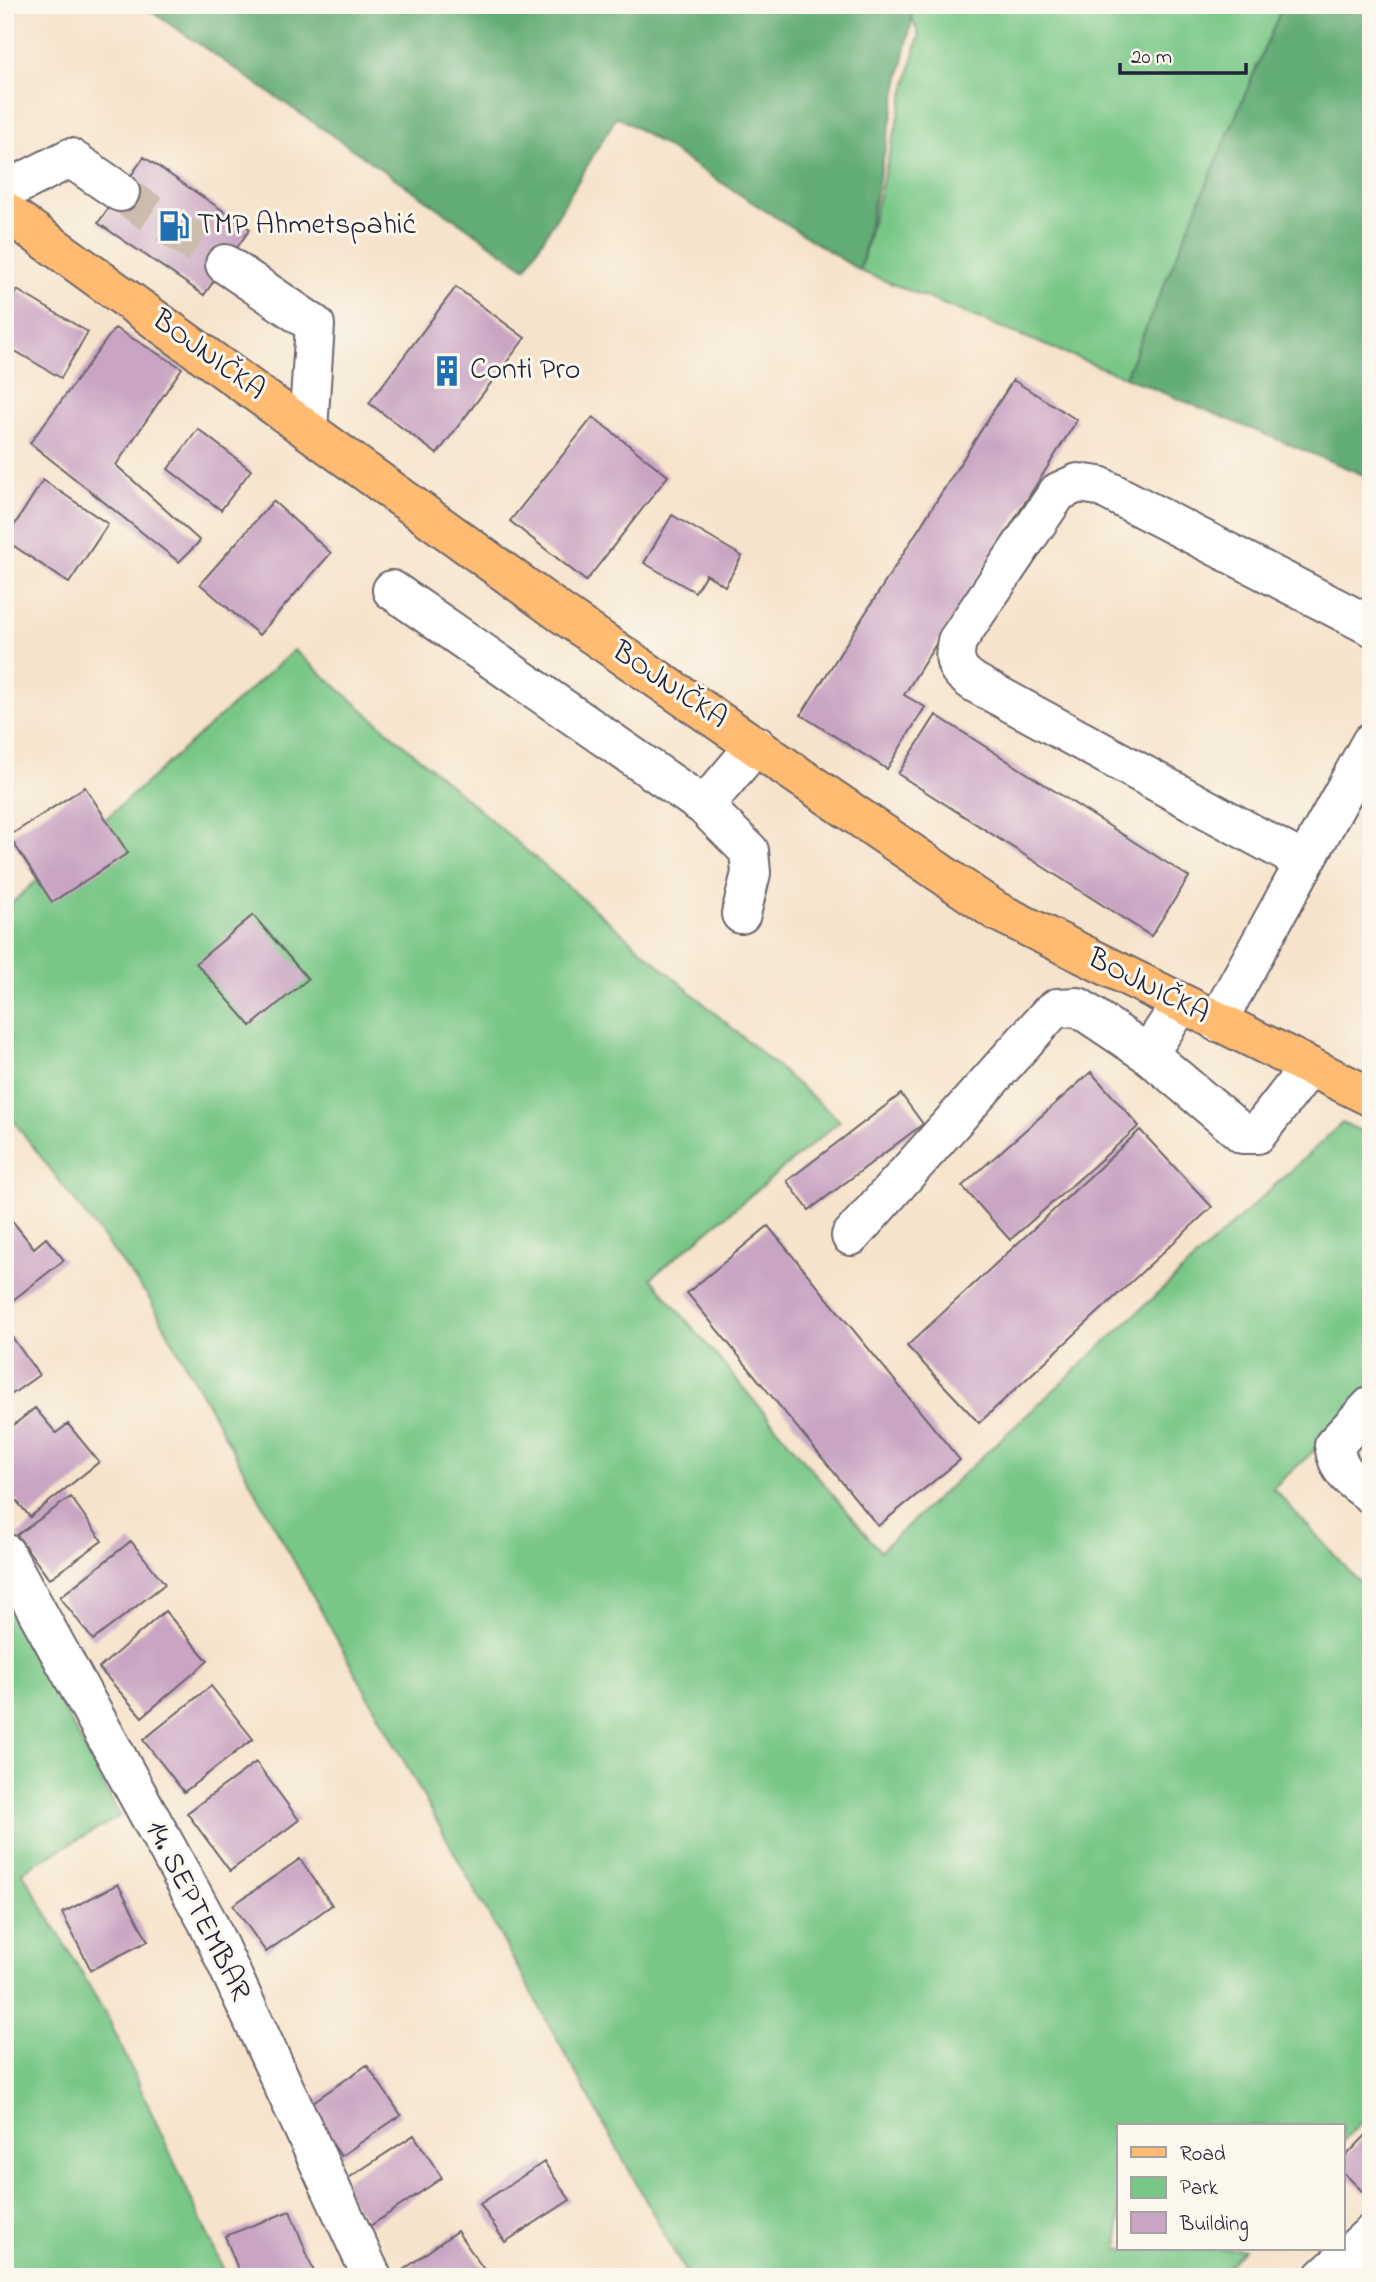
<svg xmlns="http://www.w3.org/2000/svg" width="1376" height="2282" font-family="'Indie Flower',sans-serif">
<rect width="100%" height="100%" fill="#fbf7ec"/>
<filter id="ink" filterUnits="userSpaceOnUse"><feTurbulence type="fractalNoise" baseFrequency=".0143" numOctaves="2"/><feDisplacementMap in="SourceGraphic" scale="14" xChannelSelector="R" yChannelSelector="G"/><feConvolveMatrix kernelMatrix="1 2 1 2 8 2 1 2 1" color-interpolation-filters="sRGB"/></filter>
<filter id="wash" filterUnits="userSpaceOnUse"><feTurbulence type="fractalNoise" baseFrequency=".00686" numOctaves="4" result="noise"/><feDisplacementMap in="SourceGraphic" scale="28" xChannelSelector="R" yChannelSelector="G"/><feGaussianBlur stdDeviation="1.57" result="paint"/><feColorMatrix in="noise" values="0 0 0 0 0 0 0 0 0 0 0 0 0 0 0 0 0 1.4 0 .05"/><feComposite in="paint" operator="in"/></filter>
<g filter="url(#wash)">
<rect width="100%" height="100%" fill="#f6e3cb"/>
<path fill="#79c787" stroke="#4e7461" stroke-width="2" d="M906 5H1283L1125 377 860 271 919 35Z
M294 650 840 1121 651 1278 880 1551 1342 1123 1371 1135V1399L1273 1488 1371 1595V2112L1343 2142V2126H1119V2249H1244L1218 2277H688L149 1298 5 1110V909Z
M5 1597 120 1816 22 1871 109 2020 227 2277H5Z"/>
<path fill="#62ac74" stroke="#426758" stroke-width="2" d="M142 5H906L912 18 860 271 617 116 526 268Z
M1283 5H1371V478L1125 377Z"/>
<g id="blocks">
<path fill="#c9a4c3" d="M144 157 250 229 204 295 98 223Z
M456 287 525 338 437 454 369 403Z
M17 290 88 332 61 378 5 345V309Z
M115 328 182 368 116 465 200 541 179 562 30 443Z
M1013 380 1077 420 904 695 925 707 887 769 801 715Z
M593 417 668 476 586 581 510 521Z
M198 429 251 470 221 510 168 469Z
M43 480 108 524 69 583 5 540Z
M273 501 331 553 259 635 200 584Z
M672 515 742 556 725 586 706 574 695 592 644 563Z
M936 715 1189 877 1151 936 898 774Z
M85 787 128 853 52 902 9 836Z
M253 915 308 979 251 1026 196 963Z
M1091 1072 1139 1126 1010 1240 962 1186Z
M901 1094 923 1124 809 1210 787 1181Z
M1140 1130 1212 1207 979 1423 907 1346Z
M5 1212 34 1248 46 1238 64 1260 8 1304Z
M768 1226 960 1460 878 1526 687 1293Z
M12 1337 39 1375 5 1399V1341Z
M35 1408 56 1433 68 1424 99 1462 30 1517 5 1487V1432Z
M71 1497 102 1541 49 1579 17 1535Z
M131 1541 165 1584 93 1640 60 1597Z
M165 1611 208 1661 142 1717 99 1668Z
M211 1686 253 1739 184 1792 143 1740Z
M256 1762 299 1820 230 1871 187 1813Z
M300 1859 332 1905 266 1952 233 1905Z
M118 1884 148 1941 91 1970 62 1913Z
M367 2065 401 2115 341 2156 307 2106Z
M1371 2130V2200L1343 2172V2159Z
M414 2135 442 2178 370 2226 341 2183Z
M544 2162 570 2200 505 2242 480 2204Z
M290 2211 316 2277H241L225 2236Z
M457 2231 485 2271 477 2277H408L403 2270Z"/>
</g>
</g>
<g filter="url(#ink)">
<use href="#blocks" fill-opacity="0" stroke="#6c666d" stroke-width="2"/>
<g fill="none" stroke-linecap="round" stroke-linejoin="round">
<path stroke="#ccbcae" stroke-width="38" stroke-dasharray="38 19" stroke-linecap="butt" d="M120 192 225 264"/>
<defs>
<path id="minor" d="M5 191 70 158 120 192
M225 264 315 325 308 429
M392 590 704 806 756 745
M704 806 749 851 751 873 741 914
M1304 862 975 683C957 671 952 663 957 641L1058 492 1078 483 1099 486 1371 626
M1217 1022 1371 742
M1148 1054 1243 1134H1257L1309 1067
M851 1236 1049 1014 1057 1008 1078 1007 1148 1054 1181 1004
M1371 1406 1334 1445C1338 1472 1350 1479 1371 1494
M5 1553 207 1921 372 2277
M1324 2277 1371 2234"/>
<path id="major" d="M5 211 561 613 996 911 1371 1097"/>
</defs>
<use href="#minor" stroke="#6c666d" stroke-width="42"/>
<use href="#major" stroke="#6c666d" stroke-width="42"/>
<use href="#minor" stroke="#fff" stroke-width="38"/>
<use href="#major" stroke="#ffbb71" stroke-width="38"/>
</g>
</g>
<defs>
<symbol id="fuel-bare" viewBox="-9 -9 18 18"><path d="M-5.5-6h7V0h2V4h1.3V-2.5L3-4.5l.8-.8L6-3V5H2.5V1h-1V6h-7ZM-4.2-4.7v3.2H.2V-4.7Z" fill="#1f6fb2" stroke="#fbf7ec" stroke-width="2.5" paint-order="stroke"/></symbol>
<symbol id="building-bare" viewBox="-9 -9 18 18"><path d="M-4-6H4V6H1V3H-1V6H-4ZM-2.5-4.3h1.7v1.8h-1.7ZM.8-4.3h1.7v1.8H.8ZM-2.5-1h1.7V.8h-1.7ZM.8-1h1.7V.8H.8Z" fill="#1f6fb2" stroke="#fbf7ec" stroke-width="2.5" paint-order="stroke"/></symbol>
</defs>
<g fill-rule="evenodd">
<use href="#fuel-bare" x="152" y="204" width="44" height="44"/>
<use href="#building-bare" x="425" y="349" width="44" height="44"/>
</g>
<g text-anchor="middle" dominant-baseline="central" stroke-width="6" stroke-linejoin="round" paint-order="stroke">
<g font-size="30" fill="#22223b" stroke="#fbf7ec" text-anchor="start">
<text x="197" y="226">TMP Ahmetspahić</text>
<text x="470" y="371">Conti Pro</text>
</g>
<g font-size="30" fill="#22223b" stroke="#fbf7ec">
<text transform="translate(208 356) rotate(36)">BOJNIČKA</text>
<text transform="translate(669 686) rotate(34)">BOJNIČKA</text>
<text transform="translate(1148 987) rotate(27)">BOJNIČKA</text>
<text transform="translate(197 1911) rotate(63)">14. SEPTEMBAR</text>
</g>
</g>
<rect width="1376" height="2282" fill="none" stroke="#fbf7ec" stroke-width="28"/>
<rect x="1117" y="2124" width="228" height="126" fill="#fbf7ec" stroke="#a4a2a5" stroke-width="2"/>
<rect x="1131" y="2147" width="35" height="10" fill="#ffbb71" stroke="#a4a2a5" stroke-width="2"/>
<text x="1180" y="2160" font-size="21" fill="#22223b">Road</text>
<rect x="1131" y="2177" width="35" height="21" fill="#79c787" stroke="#a4a2a5" stroke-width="2"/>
<text x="1180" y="2194" font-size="21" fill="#22223b">Park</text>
<rect x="1131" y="2212" width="35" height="21" fill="#c9a4c3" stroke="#a4a2a5" stroke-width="2"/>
<text x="1180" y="2230" font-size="21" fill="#22223b">Building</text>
<path d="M1120 63v10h126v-10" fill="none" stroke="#22223b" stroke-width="3.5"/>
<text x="1131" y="63" font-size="21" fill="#22223b" stroke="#fbf7ec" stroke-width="5" paint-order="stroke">20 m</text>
</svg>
